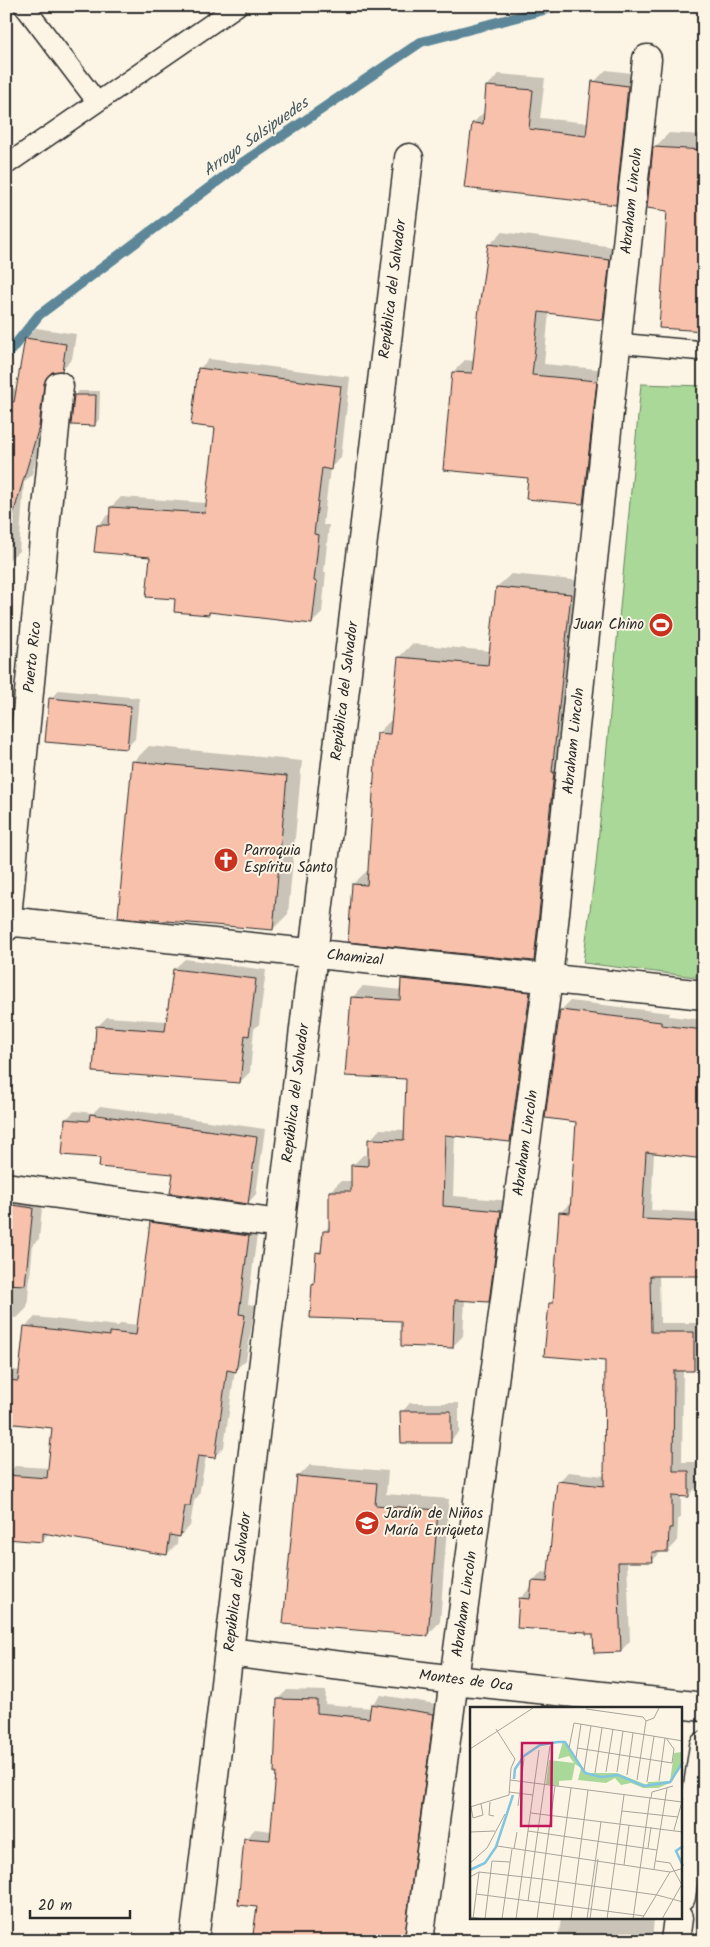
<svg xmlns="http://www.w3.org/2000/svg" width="710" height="1947" font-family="Kalam,sans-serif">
<rect width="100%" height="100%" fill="#fcf5e5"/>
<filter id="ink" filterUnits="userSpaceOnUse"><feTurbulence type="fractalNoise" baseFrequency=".02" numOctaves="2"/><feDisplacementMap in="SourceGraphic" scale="10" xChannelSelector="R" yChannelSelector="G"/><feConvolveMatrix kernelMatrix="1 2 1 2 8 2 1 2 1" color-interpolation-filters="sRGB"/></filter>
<g filter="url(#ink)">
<path fill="#aad898" stroke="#6a8262" d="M641 384 704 386V978L583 963 596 864Z"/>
<path fill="#0003" d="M606 70 640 74 627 191 615 203 473 123 485 111 487 86 499 74 545 78 540 118 589 123 594 82Z
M669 133 704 135V330L668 209 654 148Z
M502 232 621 248 615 307 603 319 549 312 544 364 608 370 595 491 583 503 529 477 453 372 465 360 474 361 490 244Z
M36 328 76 334 72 359 61 370H54V372L49 416 32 474 24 482 19 551 6 562V387L17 390 26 339Z
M209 359 350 377 341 458 330 468 323 525H329L324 572H326L322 613 312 623 211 611 209 614 176 598 151 555 98 525 108 515H111V507L121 497 207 503 217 427 199 369Z
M79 391H100L99 420 95 424 75 395Z
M511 574 583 581 547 946 534 960 353 884 367 871H369L378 733 392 719 399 657 412 644 491 651 497 587Z
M59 690 139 698 135 739 126 748 50 699Z
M149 746 302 761 288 914 273 929 133 762Z
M185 959 266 970 259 1024 254 1029 250 1072 240 1082 97 1027 107 1017 167 1021 174 969Z
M413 968 540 982 521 1130 510 1141 455 1135 453 1196 511 1201 499 1290 488 1301 465 1299 463 1336 452 1347 403 1320 313 1284 316 1281 317 1253 323 1247 324 1232 330 1225V1191L341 1181H352V1166L363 1155H369L370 1140 380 1129 406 1130 408 1078 353 997 363 986 402 990V979Z
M570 1001 670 1013 669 1016 704 1020V1158L654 1152 651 1210 704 1213V1275H659L660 1323H703V1360L694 1370H683L682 1462H698V1486L689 1495H681V1517L678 1520 677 1542 668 1551H662L652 1561 627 1560 630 1641 621 1651 595 1633 520 1599 529 1589H532L533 1582 542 1572 550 1573 559 1482 568 1472 605 1476 606 1359 550 1304 554 1300 560 1213 570 1203H572L578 1121 561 1010Z
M100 1106 265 1129 256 1194 248 1203 175 1172 66 1119 75 1111 93 1113Z
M6 1193 43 1197 39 1239 33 1244 27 1308 17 1318 6 1317Z
M162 1213 258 1226 248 1304 255 1305 246 1360 235 1370 224 1447 214 1457 206 1456 199 1495 194 1501 190 1526 180 1536 178 1535 177 1544 167 1554 49 1533 42 1540 6 1475 15 1466 49 1468 54 1427 6 1422V1372L10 1369 20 1371 25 1327 35 1317 118 1326 121 1323 138 1325 152 1223Z
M410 1403H459V1432L450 1441 402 1412Z
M310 1465 388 1471 386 1494 449 1499 440 1622 428 1634 298 1477Z
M287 1690 326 1691 325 1704 372 1708V1704L381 1695 442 1705 416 1941H253L259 1906 245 1839 255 1829 272 1831 277 1772 278 1699Z
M561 1918H654L652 1941H558Z"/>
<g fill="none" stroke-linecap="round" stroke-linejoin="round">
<path stroke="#5d8798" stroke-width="10" d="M6 356 39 315 242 163 421 42 559 6"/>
</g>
<path fill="#f8c1ac" stroke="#2b2b2b" d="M592 81 628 86 616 205 464 188 472 123 483 124 486 86 533 90 529 129 586 136Z
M653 147 704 150V331L659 328 667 211 647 208Z
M488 244 610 260 603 320 539 312 532 375 597 381 583 504 526 499 528 478 443 470 452 372 472 373 479 308Z
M25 338 66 344 62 371 52 372 47 377 44 384 39 427 13 515 6 514V400L14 402Z
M198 368 341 386 331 470 322 468 314 534 319 535 314 581 317 582 312 624 209 612V615L174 612 175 599 146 597 150 557 94 552 97 525H109L110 507 205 513 215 428 191 425Z
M74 395H96L95 426 71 425Z
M496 587 571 594 552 772H554L534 961 348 942 352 884 367 885 377 733 390 734 398 657 488 665Z
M49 698 131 706 127 749 45 742Z
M132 761 287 776 273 930 118 917Z
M173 969 256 979 249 1036 245 1035 240 1083 93 1072 96 1026 165 1031Z
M401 979 530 992 510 1142 445 1135 443 1206 501 1211 489 1302 455 1300 453 1348 401 1346V1321L310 1318 312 1283 314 1284 316 1252 321 1253 323 1231H329V1191H351V1165L368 1166V1139L404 1140 406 1079 345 1076 351 997 400 1000Z
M560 1010 661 1022V1025L704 1030V1159L646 1152 642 1219 704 1222V1276H650L651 1332H694V1371H674L673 1471H689V1497L672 1496V1528H669L668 1552H652L653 1562H618L621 1652 594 1653 593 1634H586V1632L517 1628 519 1598 530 1599 532 1581 547 1582 557 1481 604 1486 605 1361 544 1356 549 1303H553L559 1212 570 1213 576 1122 545 1118Z
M90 1114 257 1137 248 1204 170 1193 173 1174 99 1167 100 1158 62 1155 65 1119 89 1121Z
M6 1204 33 1208 25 1285 6 1284Z
M150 1222 249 1236 239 1314 245 1315 236 1372 227 1370 215 1458 198 1456 190 1506H185L180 1537 170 1535 167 1555 43 1533V1542L6 1539V1475L47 1478 52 1428 6 1423V1380L18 1381 24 1326 110 1336V1332L136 1335Z
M400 1411H451V1443H401Z
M297 1476 377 1483 375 1505 438 1510 428 1636 283 1624Z
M277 1699 317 1700V1713L369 1718 371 1704 434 1714 404 1941H252L257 1907 238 1905 244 1838 270 1840 276 1773H274Z"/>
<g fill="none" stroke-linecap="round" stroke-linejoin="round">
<defs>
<path id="service" d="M24 6 97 102
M6 165 237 6
M617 343 704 351"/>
<path id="minor" d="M6 921 704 995
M6 927 59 386
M6 1187 280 1224
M229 1652 455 1680 704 1707
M681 1897 704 1746
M194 1941 409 158
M419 1941 548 978 647 59
M675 1941 678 1918"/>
</defs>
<use href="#service" stroke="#2b2b2b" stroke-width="22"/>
<use href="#minor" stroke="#2b2b2b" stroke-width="31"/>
<use href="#service" stroke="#fcf5e5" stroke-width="19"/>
<use href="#minor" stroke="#fcf5e5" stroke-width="28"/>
</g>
</g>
<defs>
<symbol id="stadium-disc" viewBox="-11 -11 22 22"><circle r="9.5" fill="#c8321e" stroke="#fcf5e5"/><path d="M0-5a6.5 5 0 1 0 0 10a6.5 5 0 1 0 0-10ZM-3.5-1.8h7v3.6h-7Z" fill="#fff"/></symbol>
<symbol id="church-disc" viewBox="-11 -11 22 22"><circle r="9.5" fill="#c8321e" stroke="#fcf5e5"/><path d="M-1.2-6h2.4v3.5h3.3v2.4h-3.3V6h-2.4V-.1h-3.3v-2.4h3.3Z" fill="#fff"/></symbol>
<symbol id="school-disc" viewBox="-11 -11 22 22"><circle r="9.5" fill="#c8321e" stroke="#fcf5e5"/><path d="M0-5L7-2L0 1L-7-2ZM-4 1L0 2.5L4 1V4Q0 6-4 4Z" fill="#fff"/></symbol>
</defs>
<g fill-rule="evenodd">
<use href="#stadium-disc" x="647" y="611" width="28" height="28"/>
<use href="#church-disc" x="212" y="846" width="28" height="28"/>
<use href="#school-disc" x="353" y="1509" width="28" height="28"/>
</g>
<g text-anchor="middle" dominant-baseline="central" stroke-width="4" stroke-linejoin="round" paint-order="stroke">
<g font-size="15" fill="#2b2b2b" stroke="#fcf5e5">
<text transform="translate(632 201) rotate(-84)">Abraham Lincoln</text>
<text transform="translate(393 289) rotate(-83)">República del Salvador</text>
<text transform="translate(33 657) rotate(-84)">Puerto Rico</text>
<text transform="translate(345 691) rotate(-83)">República del Salvador</text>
<text transform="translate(574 741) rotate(-84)">Abraham Lincoln</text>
<text transform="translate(355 958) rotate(6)">Chamizal</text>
<text transform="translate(296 1093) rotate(-83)">República del Salvador</text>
<text transform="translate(526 1143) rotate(-82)">Abraham Lincoln</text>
<text transform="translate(238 1582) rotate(-83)">República del Salvador</text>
<text transform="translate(465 1604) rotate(-82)">Abraham Lincoln</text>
<text transform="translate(466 1681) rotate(7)">Montes de Oca</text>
</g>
<g font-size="15" fill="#2b2b2b" stroke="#fcf5e5" text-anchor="start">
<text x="644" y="625" text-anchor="end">Juan Chino</text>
<text x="244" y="851">Parroquia<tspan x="244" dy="17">Espíritu Santo</tspan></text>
<text x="384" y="1514">Jardín de Niños<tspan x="384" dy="17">María Enriqueta</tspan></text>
</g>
<g font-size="16" font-style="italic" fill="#445961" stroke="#fcf5e5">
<text transform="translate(256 137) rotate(-35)">Arroyo Salsipuedes</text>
</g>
</g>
<g transform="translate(470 1707)">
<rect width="212" height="212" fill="#fcf5e5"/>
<path d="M93 34 117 66H147L177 78 178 75 200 74 204 46 212 45V55L202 75 188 81H173L161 76 151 78 145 71 136 76 108 73 111 61 105 57 102 73 89 74V79L76 77 79 53 104 56 99 49 88 52Z" fill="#aad898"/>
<path fill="none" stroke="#7fc5e0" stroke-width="2.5" d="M44 72 45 62 54 49 70 38 88 35H95L115 66 131 70 148 68 174 79 200 75 213 55M213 139 206 144 213 159M0 163 15 156 26 140 43 88"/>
<path fill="none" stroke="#a8a49b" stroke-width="1" d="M116 2 173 10 176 14M176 14 184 11 189 1M99 41 104 16 213 34M107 41 202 56 204 42 196 31M0 42 63 1M106 51 111 17M114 63 121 19M136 65 143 22M147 65 153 24M125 66 132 21M157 68 163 26M40 73 212 95M167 73 176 14M189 74 195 31M177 75 184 29M39 85 63 88M181 91 182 85 203 79M20 95 19 108 24 109M48 99 54 52M0 100 39 88 41 61 45 52 26 22M1 100 3 111 13 108 11 97M152 104 208 110M61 106 213 125M204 123 213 91M58 124 187 143M0 125 25 124M27 139 200 165 211 162M178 141 181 120M44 142 47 125M186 154 200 156 213 180M0 156 17 141 35 107M154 158 159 118M184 162 197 81M0 170 9 165 72 172 187 188 213 195M6 187 174 209M58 194 80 39M0 210 16 212M3 212 9 165M15 212 22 154 40 155M32 212 42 142M46 212 69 43M67 212 85 79M83 212 101 81M101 212 118 83M117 212 131 115M120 212 128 152M137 212 154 88M163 212 180 91M172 212 200 165M192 212 212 177"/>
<path fill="#c2185b" fill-opacity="0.15" stroke="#c2185b" stroke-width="2.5" d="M52 36H82L81 119H51Z"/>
<rect width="212" height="212" fill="none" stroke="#2b2b2b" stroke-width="2.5"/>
</g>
<rect width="710" height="1947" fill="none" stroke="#fcf5e5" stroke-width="25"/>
<rect x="12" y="12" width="685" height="1922" fill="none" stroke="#2b2b2b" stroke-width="2" filter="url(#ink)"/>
<path d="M30 1910v8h100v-8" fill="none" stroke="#2b2b2b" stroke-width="2.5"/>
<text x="38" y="1910" font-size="15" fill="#2b2b2b" stroke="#fcf5e5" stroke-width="4" paint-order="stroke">20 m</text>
</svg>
